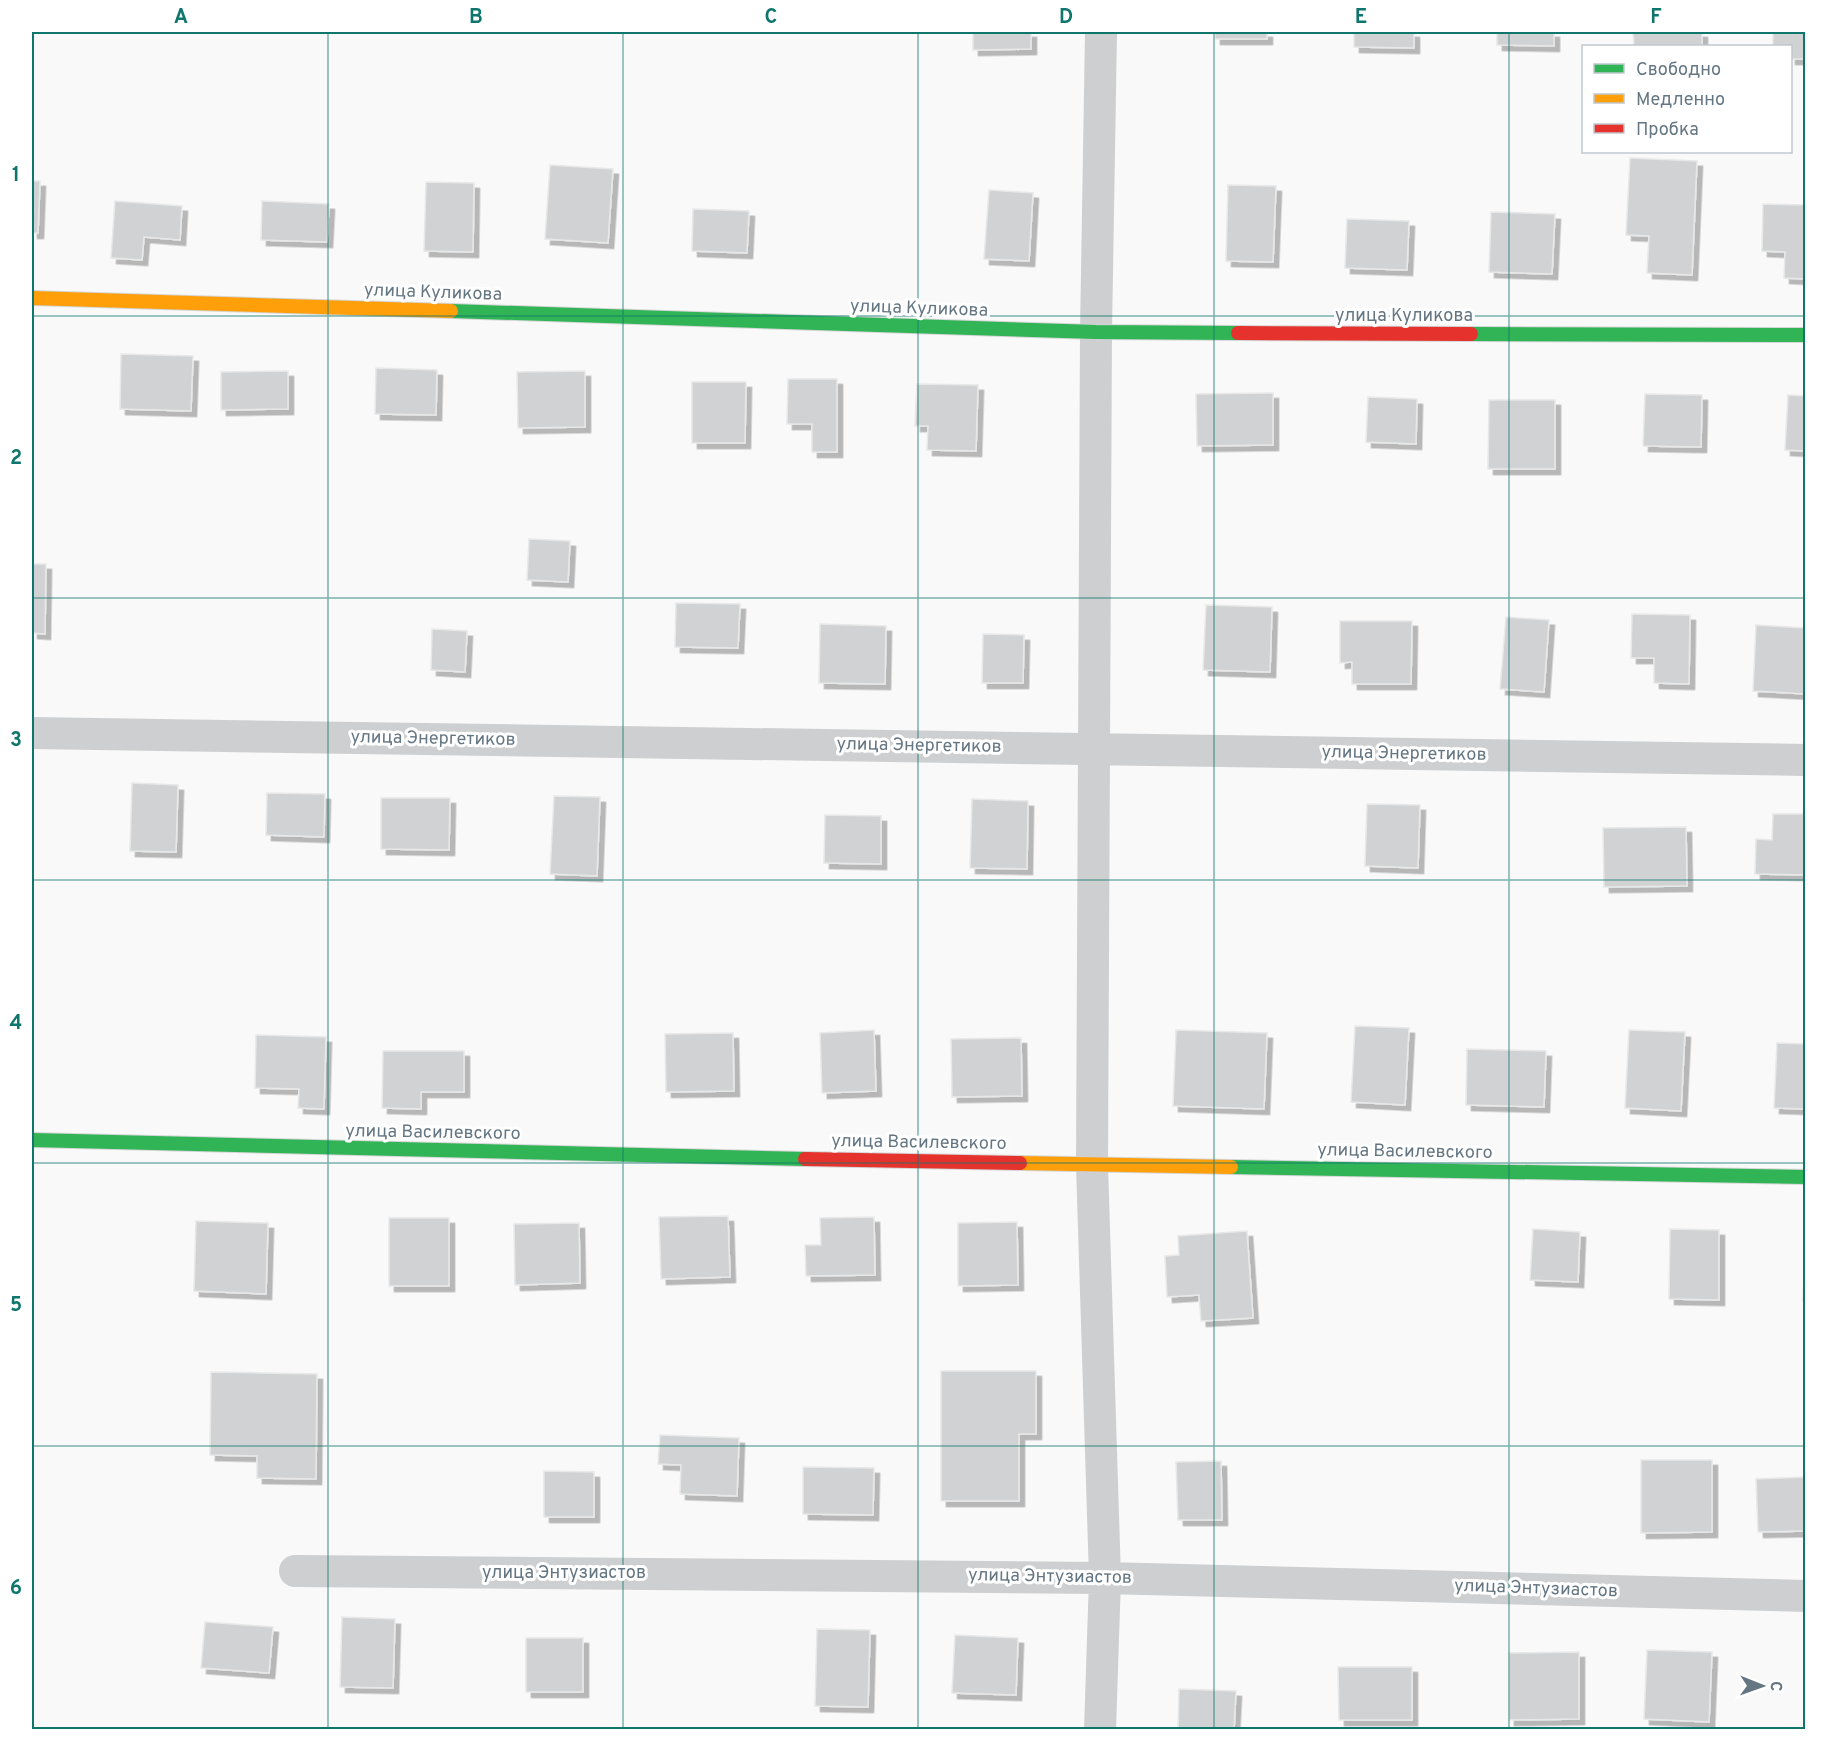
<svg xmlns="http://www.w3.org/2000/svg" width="1837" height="1761" font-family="Overpass,sans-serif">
<defs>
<filter id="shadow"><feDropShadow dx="5.5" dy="5.5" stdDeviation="0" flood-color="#0004"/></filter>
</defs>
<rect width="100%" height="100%" fill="#f9f9f9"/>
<path fill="#d0d2d3" stroke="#e8e8e8" stroke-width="1.5" filter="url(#shadow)" d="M973 32H1031V49L973 50Z
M1215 32H1267V39H1215Z
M1354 32H1414V48L1354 47Z
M1497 32H1554V46L1497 45Z
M1633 32H1702V46H1634Z
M1773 32H1806V59H1790V46H1773Z
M1630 158 1697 161 1692 275 1647 273 1649 236 1626 235Z
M550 165 613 169 608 243 545 239Z
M32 181H40L38 233H32Z
M426 182 474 183 473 252 424 251Z
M1228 185 1276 186 1273 262 1226 261Z
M989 190 1033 193 1029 261 984 259Z
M115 201 182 206 180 240 144 237 142 260 111 258Z
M262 201 329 204 327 242 261 240Z
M1763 204 1806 205V279L1784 278 1785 252 1762 251Z
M693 209 749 211 747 253 692 251Z
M1491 212 1555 214 1552 274 1489 272Z
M1347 219 1409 221 1407 270 1345 268Z
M121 354 193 356 191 411 120 409Z
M376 368 437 370 436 415 375 414Z
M288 371V409L221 410V372Z
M585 371V427L518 428 517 372Z
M788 379H837V452H812V424H787Z
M692 382H746L745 443H692Z
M917 384 978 385 976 451 927 450 928 426H915Z
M1273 393V445L1197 446 1196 394Z
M1645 394 1702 395 1701 447 1643 446Z
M1788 395 1806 396V451L1785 450Z
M1368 397 1417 399 1416 444 1366 442Z
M1489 400H1555V469H1488Z
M529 539 570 541 568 582 527 580Z
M32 564H46L45 634 32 633Z
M676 603 740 604 738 648 675 647Z
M1206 605 1272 607 1270 672 1203 670Z
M1632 614 1690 615 1689 684 1654 683V658H1631Z
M1506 617 1549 620 1544 692 1500 689Z
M1340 621H1412L1411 684H1352V662L1340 663Z
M820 624 886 626 885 684 819 683Z
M1756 625 1806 628V694L1753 691Z
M432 629 467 631 465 672 431 670Z
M983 634 1024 635 1023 683H982Z
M132 783 178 785 176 852 130 851Z
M267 793 325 794 324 837 266 835Z
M554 796 600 797 597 876 550 874Z
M381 798H450L449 850 381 849Z
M972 799 1028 801 1027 869 970 868Z
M1367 804 1420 805 1418 868 1365 866Z
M1773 814H1806V875L1755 874 1756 839 1772 840Z
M825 815 881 816V864L824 863Z
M1686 827 1687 886 1604 887 1603 828Z
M1355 1026 1409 1028 1405 1105 1351 1102Z
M874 1030 876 1091 822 1093 820 1033Z
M1176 1030 1267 1033 1264 1109 1173 1106Z
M1629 1030 1685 1032 1681 1111 1625 1108Z
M733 1033 734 1091 666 1092 665 1034Z
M256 1035 326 1037 324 1109 298 1108 299 1089 255 1088Z
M1021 1038 1022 1096 952 1097 951 1039Z
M1777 1043 1806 1044V1109L1774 1108Z
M1467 1049 1546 1051 1544 1107 1466 1105Z
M383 1051H464V1092H421V1109L382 1108Z
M728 1216 730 1277 661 1279 659 1217Z
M874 1217 875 1275 806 1276 805 1245H821L820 1218Z
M389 1218H449V1286H389Z
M196 1221 268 1223 266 1294 194 1291Z
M1017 1222 1018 1285 958 1286V1223Z
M579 1223 580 1283 515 1285 514 1224Z
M1533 1229 1580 1232 1578 1282 1530 1280Z
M1670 1229 1719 1230V1300L1669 1299Z
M1247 1231 1253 1318 1201 1321 1199 1295 1167 1297 1165 1256 1179 1255 1178 1236Z
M1805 1242H1806V1301H1803Z
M941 1371H1036V1434H1019V1501H941Z
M211 1372 317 1374 316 1479 257 1478V1456L210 1455Z
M660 1435 739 1438 737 1496 680 1494 681 1465 658 1464Z
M1641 1460H1712V1532L1641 1533Z
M1221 1461 1222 1520H1178L1176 1462Z
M803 1467 874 1468 873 1515 803 1514Z
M544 1471 594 1472V1517H544Z
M1806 1477V1531L1758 1532 1756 1479Z
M342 1617 395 1619 393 1688 340 1687Z
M205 1622 273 1627 269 1673 201 1668Z
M817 1629 870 1630 868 1707 815 1706Z
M955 1635 1018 1638 1016 1695 952 1693Z
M526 1638H583V1692H526Z
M1647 1650 1712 1652 1709 1722 1644 1719Z
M1579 1652V1719L1509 1720V1653Z
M1338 1667H1412V1720H1339Z
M1179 1689 1236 1691 1234 1730H1178Z"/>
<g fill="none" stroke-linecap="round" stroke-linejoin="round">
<defs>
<path id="fast" d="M451 311 1096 332 1238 333
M1471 334 1806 335
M32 1140 805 1159
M1231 1167 1806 1177"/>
<path id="slow" d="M32 298 451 311
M1020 1163 1231 1167"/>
<path id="jam" d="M1238 333 1471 334
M805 1159 1020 1163"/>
</defs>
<use href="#fast" stroke="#d5d6d7" stroke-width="16"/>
<use href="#slow" stroke="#d5d6d7" stroke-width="16"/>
<use href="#jam" stroke="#d5d6d7" stroke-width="16"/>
<path stroke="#cecfd0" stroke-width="32" d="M32 733 1806 760
M295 1571 1105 1578 1806 1596
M1100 1730 1105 1578 1092 1165 1096 332 1101 32"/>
<use href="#fast" stroke="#30b455" stroke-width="14"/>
<use href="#slow" stroke="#ff9f0a" stroke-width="14"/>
<use href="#jam" stroke="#e5322d" stroke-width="14"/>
</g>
<path fill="none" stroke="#0f766e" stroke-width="1.5" stroke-opacity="0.55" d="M328 32V1730M623 32V1730M918 32V1730M1214 32V1730M1509 32V1730M32 316H1806M32 598H1806M32 880H1806M32 1163H1806M32 1446H1806"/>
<g text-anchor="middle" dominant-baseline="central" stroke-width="6" stroke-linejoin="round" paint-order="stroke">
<g font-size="18" fill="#657683" stroke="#fff">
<text transform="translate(433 293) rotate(2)">улица Куликова</text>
<text transform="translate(919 309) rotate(2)">улица Куликова</text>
<text x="1404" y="316">улица Куликова</text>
<text transform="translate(433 739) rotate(1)">улица Энергетиков</text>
<text transform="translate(919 746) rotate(1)">улица Энергетиков</text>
<text transform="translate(1404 754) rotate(1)">улица Энергетиков</text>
<text transform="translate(433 1133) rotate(1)">улица Василевского</text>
<text transform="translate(919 1143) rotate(1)">улица Василевского</text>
<text transform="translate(1405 1152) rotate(1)">улица Василевского</text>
<text x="564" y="1573">улица Энтузиастов</text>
<text transform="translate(1050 1577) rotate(1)">улица Энтузиастов</text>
<text transform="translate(1536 1589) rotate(2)">улица Энтузиастов</text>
</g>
</g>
<rect width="1837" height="1761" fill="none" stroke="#ffffff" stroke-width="66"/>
<rect x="1582" y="45" width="210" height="108" fill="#ffffff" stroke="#c1c8cd" stroke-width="1.5"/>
<rect x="1594" y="64" width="30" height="9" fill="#30b455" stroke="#c1c8cd" stroke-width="1.5"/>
<text x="1636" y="75" font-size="18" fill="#657683">Свободно</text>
<rect x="1594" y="94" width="30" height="9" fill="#ff9f0a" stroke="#c1c8cd" stroke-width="1.5"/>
<text x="1636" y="105" font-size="18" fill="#657683">Медленно</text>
<rect x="1594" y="124" width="30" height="9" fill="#e5322d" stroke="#c1c8cd" stroke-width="1.5"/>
<text x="1636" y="135" font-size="18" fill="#657683">Пробка</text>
<g transform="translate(1762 1686) rotate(91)" stroke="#ffffff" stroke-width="4.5" paint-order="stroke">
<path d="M0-4.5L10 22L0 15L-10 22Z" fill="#657683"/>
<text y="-9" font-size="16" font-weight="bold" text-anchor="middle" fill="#657683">С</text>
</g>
<rect x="33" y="33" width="1771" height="1695" fill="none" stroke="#0f766e" stroke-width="2"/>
<g font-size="20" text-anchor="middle" font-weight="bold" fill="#0f766e">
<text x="181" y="23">A</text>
<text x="476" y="23">B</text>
<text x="771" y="23">C</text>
<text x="1066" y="23">D</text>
<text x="1361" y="23">E</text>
<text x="1656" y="23">F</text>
<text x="16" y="181">1</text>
<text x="16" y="464">2</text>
<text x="16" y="746">3</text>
<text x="16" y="1029">4</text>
<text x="16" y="1311">5</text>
<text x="16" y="1594">6</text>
</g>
</svg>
